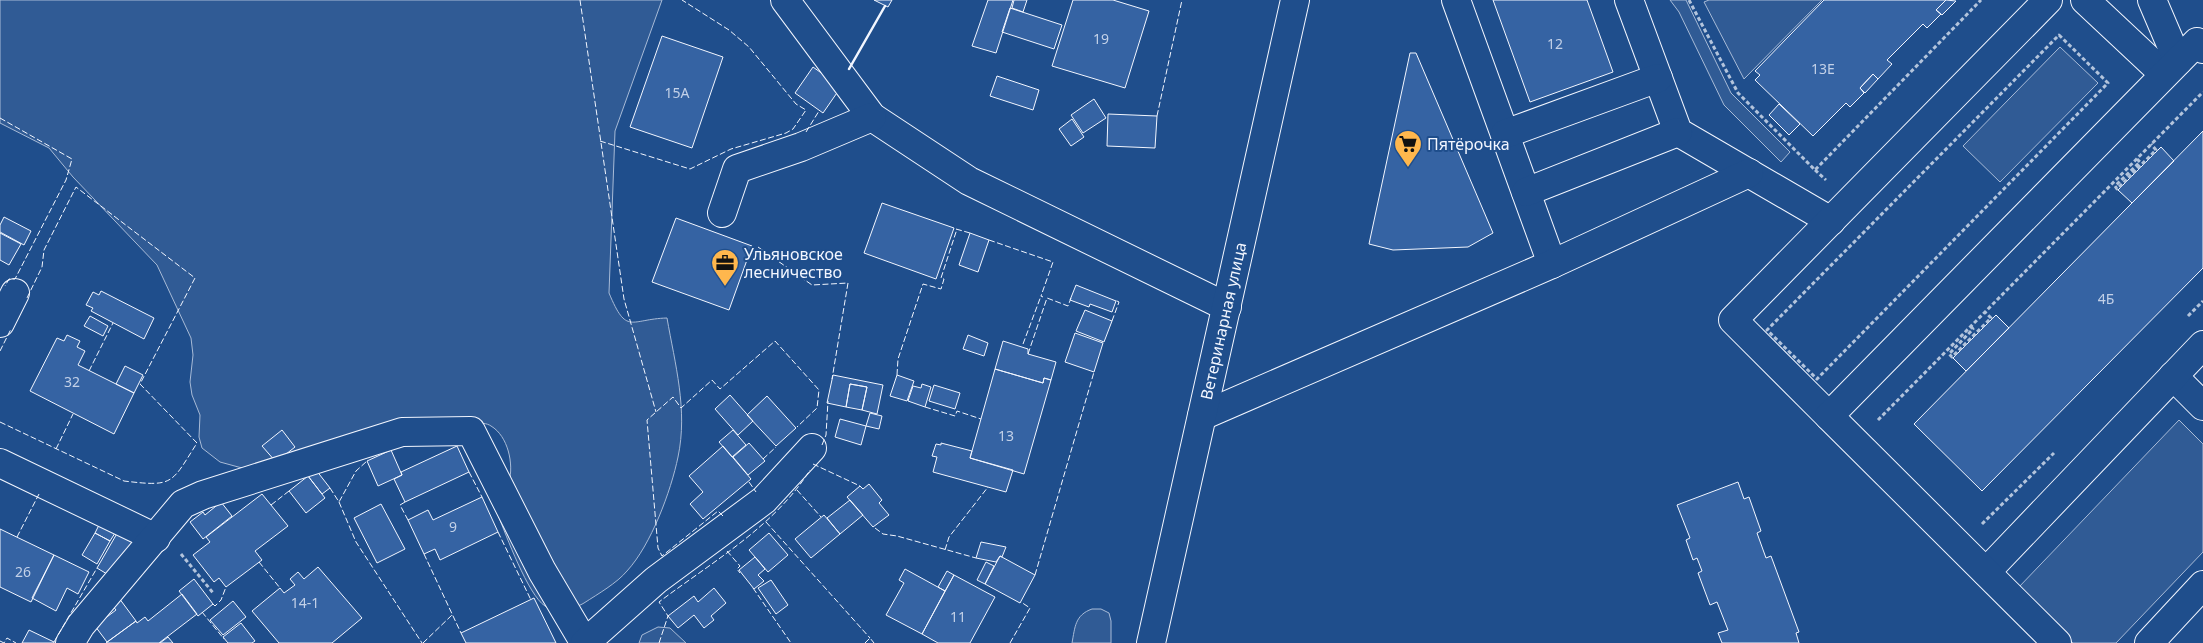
<svg xmlns="http://www.w3.org/2000/svg" width="2203" height="643" font-family="'Noto Sans',sans-serif">
<rect width="100%" height="100%" fill="#1f4e8c"/>
<path fill="#305b95" stroke="#a8bbd7" d="M0 0H662L615 131 609 293C627 336 630 319 667 318 675 364 688 410 678 457 671 491 651 545 627 571 617 583 598 594 584 603 574 609 556 614 545 606 528 595 506 535 498 515 498 502 505 495 509 482 514 464 508 436 491 426 487 423 480 423 475 423L253 471 220 462 202 448 199 437 200 415 192 395 190 382 193 355 191 338 157 265 73 177 49 148 0 123Z
M1670 0H1686L1731 93 1790 152 1781 162 1724 105 1679 12Z
M1709 0H1822L1744 79 1704 2Z
M2060 47 2098 83 2000 182 1963 146Z
M2179 420 2203 444V552L2116 643H2073L2018 588Z
M1092 609H1101L1109 613 1111 621V643H1072C1075 627 1075 615 1092 609Z
M658 627 670 628 686 643H639L642 635Z"/>
<path fill="#3563a3" stroke="#f2f6ff" d="M874 0H892L888 7Z
M988 0H1013L996 53 972 46Z
M1014 0H1027L1023 12 1012 8Z
M1073 0H1113L1149 11 1125 88 1052 66Z
M1493 0H1587L1613 72 1530 102Z
M1824 0H1946L1936 10 1941 14 1927 28 1923 24 1887 60 1892 64 1878 79 1873 74 1860 88 1864 93 1850 107 1846 103 1813 136 1755 80 1760 75 1755 71Z
M1946 0 1956 1 1942 15 1936 10Z
M1010 8 1062 25 1054 49 1002 32Z
M662 36 723 57 692 148 630 127Z
M1410 53H1416L1493 233 1468 247 1393 250 1369 244Z
M813 67 841 87 823 113 795 93Z
M1873 74 1878 79 1865 93 1860 88Z
M997 76 1039 90 1033 110 990 96Z
M1094 99 1106 118 1083 133 1071 115Z
M1779 104 1800 124 1789 135 1769 115Z
M1108 114 1157 116 1155 148 1107 146Z
M1072 119 1084 137 1071 146 1059 129Z
M2203 131V268L1982 491 1914 424Z
M2161 147 2174 161 2132 203 2118 190Z
M882 203 954 228 936 279 864 253Z
M4 217 31 231 24 245 0 232V225Z
M676 218 752 246 729 310 652 282Z
M0 233 21 244 9 265 0 260Z
M970 233 989 240 978 272 959 265Z
M1076 285 1116 301 1112 312 1090 304 1089 307 1070 300Z
M101 291 154 318 144 339 91 311 93 308 86 305 93 292 99 295Z
M1085 310 1112 321 1104 342 1076 331Z
M1996 315 2009 328 1966 371 1953 358Z
M90 316 108 326 103 336 84 326Z
M1075 333 1103 343 1094 372 1065 362Z
M67 335 80 341 77 347 85 351 78 365 134 393 114 434 30 391 57 338 64 341Z
M968 335 988 343 984 356 963 349Z
M1003 341 1028 349V354L1056 362 1051 380 1044 378 1043 383 995 369Z
M125 366 143 375 134 393 116 384Z
M995 369 1043 383 1044 378 1051 380 1024 474 970 458Z
M833 375 883 385 877 414 862 410 867 387 850 384 846 407 827 403Z
M897 375 914 381 907 401 890 396Z
M850 384 867 387 862 410 846 407Z
M922 384 931 387 925 407 908 401 913 386 921 388Z
M934 385 960 393 955 409 929 401Z
M730 395 753 421 738 435 715 409Z
M767 396 796 428 776 446 747 415Z
M870 413 882 416 879 429 866 426Z
M840 419 866 426 861 445 835 437Z
M282 430 295 447 276 462 262 446Z
M733 430 746 445 732 457 719 442Z
M749 443 765 461 748 475 733 457Z
M941 443 972 451 970 458 1013 470 1006 492 933 472 937 457 932 456 936 444 941 445Z
M457 446 469 472 405 502 394 479 402 475 401 472Z
M723 446 751 479 703 519 690 504 703 492 689 476Z
M391 450 402 475 378 486 367 461Z
M316 470 330 488 322 494 308 476Z
M308 476 325 498 306 513 289 491Z
M1738 482 1744 499 1749 497 1761 531 1757 533 1766 558 1771 556 1799 632 1796 633 1799 643H1722L1718 633 1728 630 1717 602 1710 605 1698 573 1702 571 1697 558 1693 560 1686 540 1690 538 1677 505Z
M869 484 882 500 879 503 889 515 873 527 847 497 860 486 863 489Z
M262 494 288 526 255 551 262 560 226 587 219 578 214 582 193 555 210 542 206 537Z
M482 497 498 532 440 560 435 549 424 554 408 520 428 510 433 520Z
M850 500 863 515 840 534 827 518Z
M221 502 232 516 203 539 190 522 203 512 205 515Z
M381 504 405 549 377 563 354 518Z
M824 515 840 534 811 558 795 539Z
M101 521 117 530 110 541 95 533Z
M0 529 54 555 31 602 0 587Z
M119 530 135 539 112 577 97 568Z
M95 533 110 541 97 564 82 555Z
M769 533 788 555 768 572 749 550Z
M981 542 1006 547 1002 557 1000 556 996 562 976 558Z
M54 555 89 572 78 594 67 588 56 611 32 598Z
M1000 556 1035 575 1020 603 985 584Z
M755 557 765 569 758 575 764 581 754 589 739 570Z
M986 562 994 566 985 584 977 580Z
M318 567 362 618 332 643H279L252 611 280 588 284 593 295 585 290 579 298 572 304 579Z
M905 569 945 591 922 634 886 615 904 583 899 580Z
M947 571 954 575 945 591 938 587Z
M954 575 995 597 970 643H938L922 634Z
M194 579 213 604 198 616 179 591Z
M771 580 788 605 776 614 758 588Z
M714 588 726 603 711 616 714 620 704 628 694 615 678 628 668 616 694 596 698 602Z
M182 594 197 614 159 643H106L136 621 137 623 145 617 148 621Z
M119 598 136 621 107 642 95 626 116 610 111 604Z
M534 598 556 643H466L461 633Z
M233 601 246 617 223 635 210 620Z
M241 623 255 641 252 643H228L223 637Z
M29 630 54 642V643H22Z
M168 637 173 643H160Z"/>
<g fill="none" stroke-linecap="round" stroke-linejoin="round">
<defs>
<g id="minor">
<path d="M785 0 872 117 969 181 1227 307"/>
<path d="M1456 0 1552 264"/>
<path d="M1629 0 1678 132 1831 221"/>
<path d="M2085 0 2164 74"/>
<path d="M2152 0 2178 61"/>
<path d="M1505 134 1658 78"/>
<path d="M1526 192 1678 132"/>
<path d="M722 213 737 169 801 147 872 117"/>
<path d="M0 323 15 293"/>
<path d="M2173 376 2203 406"/>
<path d="M1202 416 1552 264 1749 173"/>
<path d="M1829 416 1733 320 2048 0"/>
<path d="M0 463 156 538"/>
<path d="M1986 572 2203 345"/>
<path d="M70 643 81 625 183 504 203 495 402 432 471 431 542 571 584 642"/>
<path d="M585 643 656 580 764 500 812 448"/>
<path id="s1" d="M1151 643 1295 0"/>
<path d="M2057 643 1829 416 2197 42 2203 49"/>
<path d="M2149 643 2203 585"/>
</g>
</defs>
<use href="#minor" stroke="#f2f6ff" stroke-width="30"/>
<path stroke="#b3c4dc" stroke-width="3" stroke-dasharray="4 2.5" stroke-linecap="butt" d="M1689 0 1738 93 1815 170 1981 0
M2059 35 2108 83 1817 379 1767 330Z
M2137 159 2140 162 2115 186 2117 189 2156 150 2151 144
M1815 170 1826 180
M2188 316 2203 301
M1971 326 1973 329 1949 354 1952 357 1991 318 1985 312
M1878 420 2203 92
M1982 524 2054 453
M181 554 214 594"/>
<use href="#minor" stroke="#1f4e8c" stroke-width="28"/>
<path stroke="#f2f6ff" stroke-width="1" stroke-dasharray="6 2.5" stroke-linecap="butt" d="M580 0 624 299 656 412
M1157 116 1182 0
M0 118 72 159 66 180 15 279H9L5 286
M806 132 819 111
M600 141 690 169 731 149 786 133 793 129 806 110 796 104 749 47 729 30 682 0
M956 229 970 233
M989 240 1053 262 1041 296
M758 247 812 285 848 283 832 379
M1112 321 1119 302 1115 300
M1023 344 1041 296 1043 297
M0 351 11 329
M1028 354 1047 298 1068 306 1071 298
M89 371 113 323
M897 375 898 359 923 284 941 289 944 279 941 278 957 229
M925 407 955 416 957 411 981 419
M0 422 124 481C174 487 171 484 197 443L140 384 195 278 76 187 44 250 42 267 27 298
M822 445 826 435 828 401
M56 449 73 414
M763 459 776 447
M813 464 860 486
M469 472 482 497
M749 482 756 492
M330 488 339 502 356 471 367 461
M797 490 821 517
M339 502 356 542 422 643
M405 502 400 505 408 520
M271 505 289 491
M723 516 718 511 662 556 658 548 647 420 673 397 681 408 712 380 720 389 775 341 819 390 817 408 797 427
M766 522 870 638
M875 528 883 534 897 536 976 558
M498 532 531 600
M17 537 39 494
M945 550 949 537 988 487
M727 551 740 566 737 569 740 573
M424 554 461 633
M259 562 280 588
M1035 575 1094 372
M753 588 791 643
M213 604 215 606 221 600 226 587
M202 612 224 639
M0 641 4 643 7 638 16 643
M54 642 97 568
M423 643 452 615
M659 643 668 616 659 602C712 562 774 527 810 470
M865 643 870 638 874 643
M1010 643 1030 608 1021 602"/>
<path stroke="#f2f6ff" stroke-width="2.5" d="M849 69 885 6"/>
</g>
<defs>
<symbol id="supermarket-pin" viewBox="-11 -11 22 30"><path d="M0 17L-7.5 6A9.5 9.5 0 1 1 7.5 6Z" fill="#ffb74d" stroke="#1f4e8c"/><path d="M-6-5.5h2.5l.6 2H6L4.5 2H-2.5L-4.4-4H-6ZM-1.5 3.2a1.3 1.3 0 1 0 .1 0ZM3 3.2a1.3 1.3 0 1 0 .1 0Z" fill="#111"/></symbol>
<symbol id="office-pin" viewBox="-11 -11 22 30"><path d="M0 17L-7.5 6A9.5 9.5 0 1 1 7.5 6Z" fill="#ffb74d" stroke="#1f4e8c"/><path d="M-6-3h4V-5.5h4V-3h4V5H-6ZM-1-4.5V-3h2v-1.5ZM-6 0V1H6V0Z" fill="#111"/></symbol>
</defs>
<g fill-rule="evenodd">
<use href="#supermarket-pin" x="1392" y="128" width="32" height="43"/>
<use href="#office-pin" x="709" y="247" width="32" height="43"/>
</g>
<g text-anchor="middle" dominant-baseline="central" stroke-width="4" stroke-linejoin="round" paint-order="stroke">
<g font-size="14" fill="#c3d1e8">
<text x="1101" y="38">19</text>
<text x="1555" y="43">12</text>
<text x="1823" y="68">13Е</text>
<text x="677" y="92">15А</text>
<text x="2106" y="298">4Б</text>
<text x="72" y="381">32</text>
<text x="1006" y="435">13</text>
<text x="453" y="526">9</text>
<text x="23" y="571">26</text>
<text x="305" y="602">14-1</text>
<text x="958" y="616">11</text>
</g>
<g font-size="16" fill="#f2f6ff" stroke="#1f4e8c" text-anchor="start">
<text x="1427" y="144">Пятёрочка</text>
<text x="744" y="254">Ульяновское<tspan x="744" dy="18">лесничество</tspan></text>
</g>
<g font-size="16" fill="#f2f6ff" stroke="#1f4e8c">
<text stroke="none"><textPath href="#s1" startOffset="330">Ветеринарная улица</textPath></text>
</g>
</g>
</svg>
